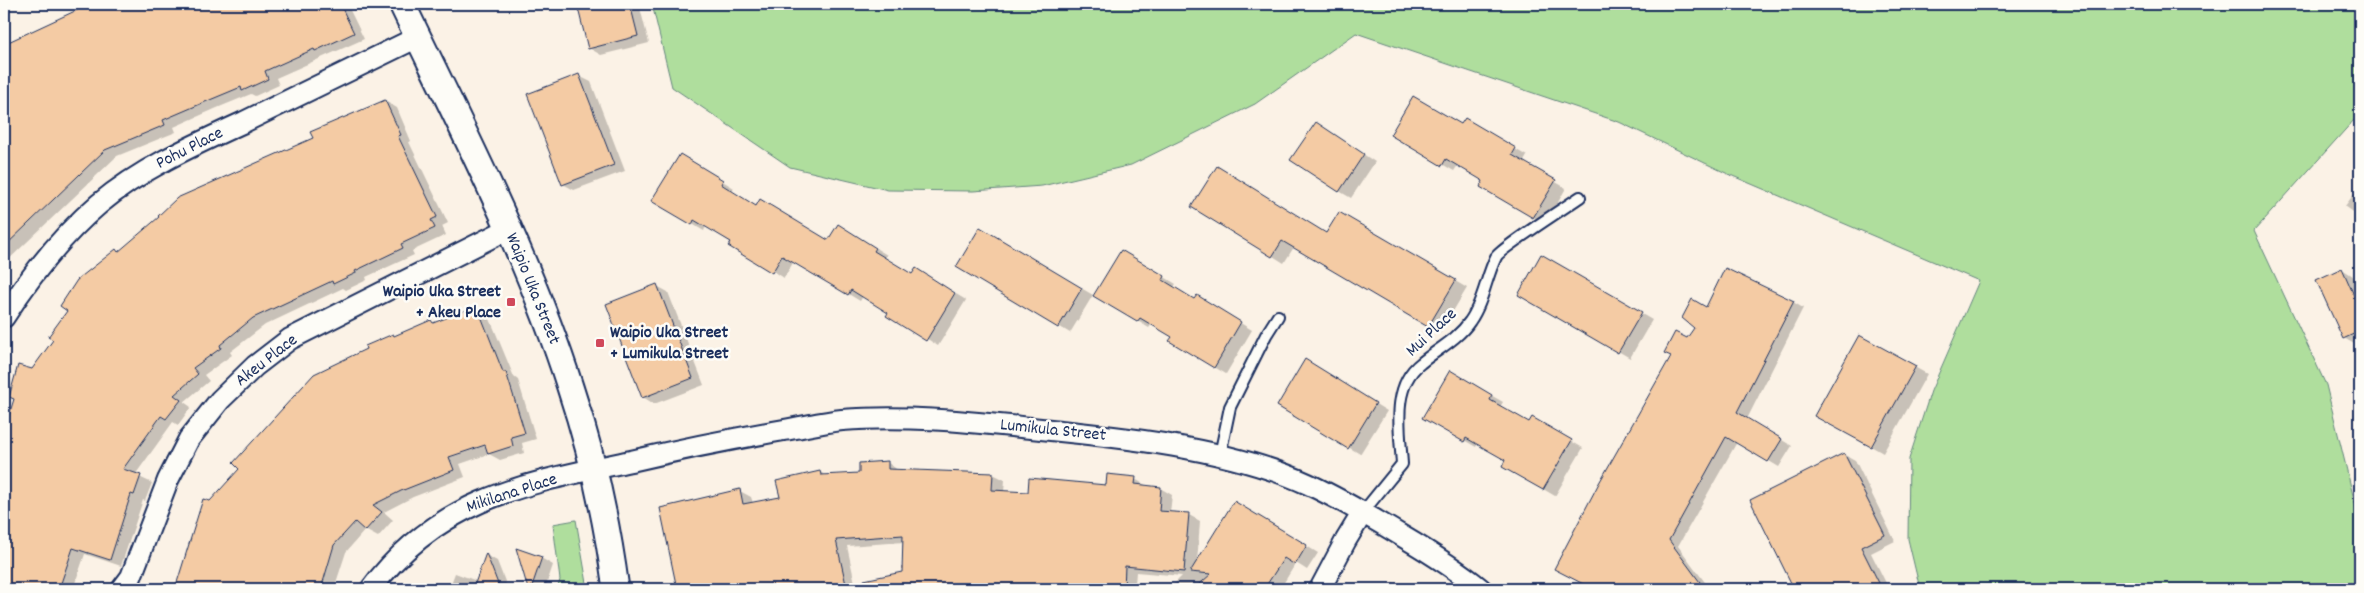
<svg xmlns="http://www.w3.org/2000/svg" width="2364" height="593" font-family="Dekko,sans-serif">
<rect width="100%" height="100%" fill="#fbf2e6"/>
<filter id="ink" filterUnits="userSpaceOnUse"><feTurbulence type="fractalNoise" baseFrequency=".02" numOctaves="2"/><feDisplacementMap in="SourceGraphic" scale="10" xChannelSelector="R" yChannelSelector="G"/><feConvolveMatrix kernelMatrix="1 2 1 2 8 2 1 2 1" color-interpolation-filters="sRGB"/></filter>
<g filter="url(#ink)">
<path fill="#afde9d" stroke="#65867e" d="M652 4H2360V125L2354 120 2254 231 2326 385 2360 524V589H1920L1908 539 1909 459 1931 391 1979 281 1728 174 1619 122 1356 33 1255 104 1131 165 1042 186 973 191 888 190 790 167 672 87Z
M576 520 588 589H557L560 580 553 524Z"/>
<path fill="#0003" fill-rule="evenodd" d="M92 4H347L364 39 276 78 279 85 255 96 251 94 217 108 174 127 176 132 117 156 4 264V45Z
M578 4H639L649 43 601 55 589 48Z
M579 76 591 82 625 171 574 190 563 184Z
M385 101 397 108 411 141 409 142 448 223 442 226 446 235 412 251 414 255 366 277 367 280 346 290 343 288 265 325 230 352 232 355 204 375 209 381 184 402 191 407 178 425 173 422 135 475 152 483 145 501 143 500 121 566 85 554 73 589H4V545L8 530 4 528V436L15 399 32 370 116 251 120 252 314 138Z
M1465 120 1527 156 1523 163 1566 188 1546 224 1481 187 1485 181 1458 165 1454 171 1392 135 1462 126Z
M1327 130 1375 162 1351 198 1339 191Z
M680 155 734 188 732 192 757 207 828 242 849 232 887 255 885 258 913 276 916 270 966 300 938 346 863 296 860 301 794 261 784 278 706 226 704 231 652 200Z
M2360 186V217L2345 206Z
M1193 206 1327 235 1340 213 1467 288 1440 333 1294 247 1284 263Z
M981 229 1093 295 1070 333 958 266Z
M1121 251 1176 284 1173 288 1195 301 1197 297 1252 330 1226 374 1171 341 1174 337 1152 324 1149 328 1095 295Z
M1542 256 1652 320 1630 358 1519 294Z
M2342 269 2353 276 2360 292V343L2356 345 2344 338Z
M657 286 668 292 704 385 654 404 643 397Z
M1793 302 1803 308 1747 419 1792 446 1779 467 1737 442 1678 546 1710 589H1594L1566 575 1687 340 1706 308Z
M477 307 488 314 514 377 518 380 536 439 522 443 524 453 500 460 489 454 460 464 465 477 413 497 384 512 393 520 378 537 365 530 346 552 334 589H176L204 500 211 503 368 350 393 335 395 336 431 321 435 324Z
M1859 336 1927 374 1883 453 1816 415Z
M1305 361 1387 411 1360 454 1278 405Z
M1450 372 1503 402 1500 407 1530 424 1533 419 1583 448 1555 496 1504 466 1507 460 1478 443 1476 447 1424 417Z
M1844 454 1855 460 1895 541 1871 553 1889 589H1796L1751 501Z
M887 462 899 471 993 474 1005 480 1004 492 1029 493 1107 486 1135 479 1147 486 1160 488 1172 495 1170 513 1189 515 1200 521 1197 564 1235 502 1318 553 1307 570 1296 563 1280 589H1169L1182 576 1136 572 1135 584 1112 581 1111 589H800L792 541 776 543 780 589H683L678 586 740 491 751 497 753 503 781 498 820 472 827 476 861 474ZM904 542V573L855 583 847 546Z
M517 550 541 558 553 565 545 589H529Z
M486 555 497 561 508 589H449L455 573 477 581Z
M1393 582 1405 588 1406 589H1385Z"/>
<path fill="#f4cba4" stroke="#1b2f5e" d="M90 4H340L354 33 315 51 314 49 265 71 268 79 242 91 241 87 205 102 163 120 165 125 105 150 4 247V44Z
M577 4H630L638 36 588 49Z
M579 74 614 165 562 185 527 94Z
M1413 96 1461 124 1465 118 1516 148 1512 155 1556 180 1533 218 1480 187 1483 181 1446 159 1442 166 1390 135Z
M385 100 401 135 398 136 437 217 431 220 435 228 401 244 403 248 355 271 356 273 333 284 332 281 253 318 220 345 221 348 193 368 198 374 174 395 181 400 166 419 161 416 123 469 141 475 134 495 131 494 110 560 73 548 59 589H4V431L14 399 9 397 18 365 32 369 53 340 48 337 67 311 60 306 77 280 116 249 118 252 159 217 158 216 177 198 313 138 310 132Z
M1316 122 1364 154 1339 192 1290 160Z
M680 154 723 180 721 184 756 206 760 199 828 240 838 224 876 248 874 251 912 274 916 268 955 293 926 341 886 316 888 313 851 290 848 295 782 256 772 273 728 246 731 242 694 220 692 225 651 201Z
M1217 166 1326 233 1339 212 1456 280 1428 327 1282 241 1272 257 1191 207Z
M980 227 1082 288 1058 328 956 267Z
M1121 250 1165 276 1163 280 1194 299 1197 295 1241 322 1214 368 1169 341 1172 337 1140 318 1137 322 1093 296Z
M1541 254 1642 312 1618 353 1518 295Z
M1725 268 1794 301 1737 412 1782 439 1768 462 1726 437 1669 540 1705 589H1593L1554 569 1599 483 1671 356 1664 353 1675 332 1687 338 1694 328 1682 318 1692 299 1706 307Z
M2342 268 2360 309V331L2343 339 2316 280Z
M657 284 693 378 642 398 606 304Z
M477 306 503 372H506L525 433 511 437 513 446 488 454 485 445 449 457 454 470 401 491 373 505 382 512 365 531 355 522 334 545 321 589H175L203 499 210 501 239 469 233 463 314 374 366 349 365 346 393 334 394 336 431 320 433 323Z
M1859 335 1916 366 1871 447 1814 416Z
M1305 359 1376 403 1348 449 1277 406Z
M1450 370 1492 395 1490 400 1529 422 1532 417 1572 440 1543 490 1502 467 1505 460 1466 438 1464 442 1422 418Z
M1844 453 1885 535 1861 547 1882 589H1794L1750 500Z
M888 461V469L993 473 992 490 1028 492 1029 478 1106 485 1107 474 1136 477 1135 484 1161 487 1159 511 1189 513 1184 572 1125 566 1124 589H864V580L902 572 903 535 836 540 847 589H677L660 508 740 489 743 504 780 497 776 481 820 471 821 475 859 473V463Z
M1234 501 1307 545 1295 565 1284 558 1264 589H1194L1211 574 1190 572Z
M516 548 542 557 531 589H528Z
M486 553 500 589H473Z"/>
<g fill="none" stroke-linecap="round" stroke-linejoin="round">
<defs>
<path id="service" d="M1220 455 1230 407 1266 335 1278 316
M1363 512 1402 464C1400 431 1391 386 1421 363 1438 349 1458 339 1470 321 1483 303 1486 277 1496 257 1500 249 1567 206 1580 197"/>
<path id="minor" d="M4 317C31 275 61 236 99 204 142 168 194 145 244 122 302 94 360 65 418 37
M122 589 131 577 168 480 189 439 220 400 255 366 290 339 508 229
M371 589C438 498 528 483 631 461 682 449 732 439 784 430 803 427 823 422 842 420 902 415 962 421 1021 427 1112 436 1225 446 1308 484 1340 499 1371 517 1402 536 1429 552 1456 569 1481 589
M1320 589 1346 540 1363 512"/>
<path id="tertiary" d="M402 4C462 129 528 255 570 387 592 453 607 521 616 589"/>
</defs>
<use href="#service" stroke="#1b2f5e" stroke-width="14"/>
<use href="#minor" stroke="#1b2f5e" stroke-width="24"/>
<use href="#tertiary" stroke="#1b2f5e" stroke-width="29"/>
<use href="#service" stroke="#fdfcf7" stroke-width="10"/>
<use href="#minor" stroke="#fdfcf7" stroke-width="20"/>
<use href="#tertiary" stroke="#fdfcf7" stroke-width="25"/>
</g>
</g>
<g fill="#d1495b" stroke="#fdfcf7" stroke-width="2">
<rect x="506" y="297" width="10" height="10" rx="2.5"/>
<rect x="595" y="338" width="10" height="10" rx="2.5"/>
</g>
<g text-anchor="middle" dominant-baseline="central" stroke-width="5" stroke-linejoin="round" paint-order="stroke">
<g font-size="18" fill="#1b2f5e" stroke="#fdfcf7">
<text transform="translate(190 149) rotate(-27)">Pohu Place</text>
<text transform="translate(532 289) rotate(68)">Waipio Uka Street</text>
<text transform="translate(1432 333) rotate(-43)">Mui Place</text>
<text transform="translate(267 361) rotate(-38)">Akeu Place</text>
<text transform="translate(1053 431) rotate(6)">Lumikula Street</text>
<text transform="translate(512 494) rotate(-18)">Mikilana Place</text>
</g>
<g font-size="18" font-weight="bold" fill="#1b2f5e" stroke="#fdfcf7" text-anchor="end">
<text x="501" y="292">Waipio Uka Street<tspan x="501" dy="21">+ Akeu Place</tspan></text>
<text x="610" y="333" text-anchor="start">Waipio Uka Street<tspan x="610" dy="21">+ Lumikula Street</tspan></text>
</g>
</g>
<rect width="2364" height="593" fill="none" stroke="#fdfcf7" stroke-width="20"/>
<rect x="10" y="10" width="2344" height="573" fill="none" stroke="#1b2f5e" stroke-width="2" filter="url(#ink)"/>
</svg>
